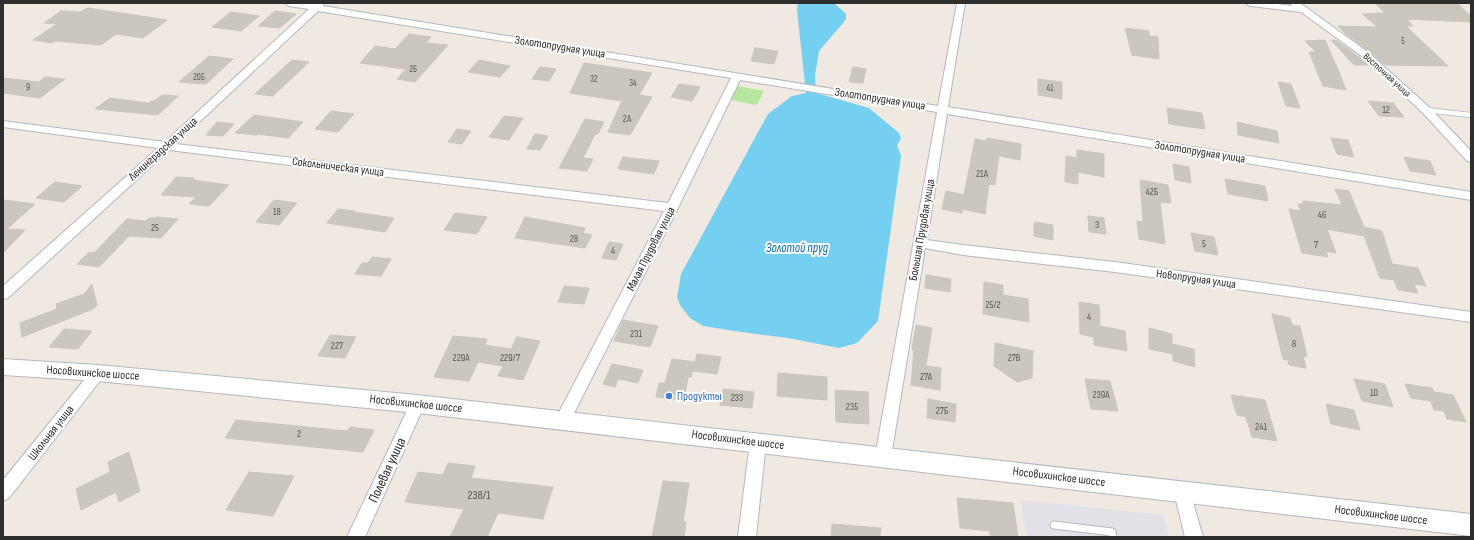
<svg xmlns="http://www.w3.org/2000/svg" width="1474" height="540" font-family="'Sofia Sans Condensed',sans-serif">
<rect width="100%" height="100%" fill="#efe9e1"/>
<path fill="#e3e1e8" d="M1021 500 1164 515 1169 537H1026Z"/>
<path fill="#b6e59e" d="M738 86 764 91 757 105 731 100Z"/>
<path fill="#75cff0" d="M798 3H834L846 14V18L844 22 819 51 815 76 816 93 869 108 899 133 901 139 897 145 901 156 878 321 857 343 839 348 788 338 734 331 703 326 690 318 680 305 677 297 681 274 768 114 792 96 806 93 797 10Z"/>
<path fill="#cbc7bf" stroke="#cbc5ba" d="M1375 3H1457L1471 16V22L1407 19 1413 26H1406L1448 66 1385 65 1370 52 1346 34 1338 26 1378 27 1362 14 1385 13Z
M88 8 167 20 143 38 116 34 101 45 56 41 52 43 33 40 57 24 44 23 61 11 80 12Z
M275 11 296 14 280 28 258 26Z
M231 12 259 16 241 31 212 27Z
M1125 28 1149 31V36L1158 37 1159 59 1132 55Z
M409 34 431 37 426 43 448 45 415 82 397 79 406 69 360 63 375 46 395 49Z
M1325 40 1339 72 1346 90 1323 86 1309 52H1316L1305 41Z
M1331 40H1336L1370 65H1354Z
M755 48 778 51 774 64 751 61Z
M209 56 233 59 206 84 179 82Z
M292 60 309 62 273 96 255 94Z
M479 60 510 66 500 77 468 72Z
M584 63 652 73 639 95 652 97 630 135 608 132 622 101 570 93Z
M540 67 556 69 549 81 532 79Z
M853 67 866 69 863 83 849 82Z
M45 77 65 79 40 98 3 93V78L39 82Z
M1038 79 1062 82V99L1038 95Z
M1278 82 1291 84 1300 108 1286 106Z
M679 84 700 87 692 101 671 97Z
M162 95 178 96 158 115 95 109 110 98 148 103V104L151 101H154Z
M1368 101 1393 103 1404 117 1379 116Z
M1167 108 1202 113 1205 129 1169 124Z
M331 111 354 114 338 132 315 129Z
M254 115 303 122 288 138 258 134 257 135 235 133Z
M504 116 523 118 509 140 489 137Z
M585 119 604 122 598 134H595L583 158 593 159 587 171 559 168Z
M217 122 234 124 223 136 206 135Z
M1237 122 1277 131 1279 143 1238 135Z
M457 129 471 131 462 144 448 142Z
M535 134 548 136 540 150 527 149Z
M987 138 1021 144 1020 160 999 156 995 185 989 184 985 214 962 209V213L942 209 946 191 964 195 975 139 986 141Z
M1331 138 1348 140 1354 157 1337 154Z
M1077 150 1104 154V177L1078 172V184L1065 182 1066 156 1077 158Z
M623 157 659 161 654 174 618 169Z
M1404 157 1430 161 1436 175 1410 171Z
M1173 164 1189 167 1191 183 1175 180Z
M176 177 194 178 193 180 229 185 209 206 189 204 196 197 161 195Z
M1225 179 1265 186 1268 201 1228 194Z
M1140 180 1168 185 1171 203 1160 202 1165 244 1139 239 1137 221 1143 222Z
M55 182 82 186 64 202 36 198Z
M1335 189 1349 191 1364 227 1382 231 1392 264 1418 268 1426 286 1414 284 1418 293 1398 290 1394 280 1380 278 1364 236 1327 229 1336 253 1326 251 1328 257 1302 253 1289 209 1301 211 1298 204H1304L1303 201 1342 205Z
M3 200 35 204 7 229 25 230 3 253Z
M274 200 297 203 279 225 256 222Z
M338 209 355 211 354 212 394 218 385 232 327 223Z
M455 213 487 217 477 234 444 230Z
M1088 216 1104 218 1106 234 1089 232Z
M157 217 178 219 161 238 129 236 99 267 77 264 89 252 94 253 127 219 146 221 149 218H155Z
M525 217 585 228 583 233 592 235 585 248 515 238Z
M1034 222 1053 225V240L1034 236Z
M1191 233 1214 237 1218 255 1195 251Z
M609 242 623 244 616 260 602 258Z
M372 257 391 259 381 276 355 274 362 263H368Z
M926 275 951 279 950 292 925 288Z
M984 282 1003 285V295L1028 299 1029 322 983 314Z
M92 284 97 305 93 309 22 337 20 323 57 309 56 304 84 294Z
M564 286 589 288 584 304 558 302Z
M1079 302 1099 305 1100 326 1125 331 1127 351 1094 345V337L1080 334Z
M1272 314 1290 318 1292 325 1300 326 1307 357 1303 356 1306 368 1289 365 1288 360 1283 359Z
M623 320 658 326 650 347 614 341Z
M916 325 932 328 926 366 941 368 940 390 911 385 914 350 912 349Z
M1149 328 1172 334V344L1194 349 1195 367 1173 361V354L1149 349Z
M64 329 92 331 78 349 49 347Z
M330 335 356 337 345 358 318 356Z
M453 336 487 339 485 345 511 349 517 337 540 341 523 380 498 376 503 366 478 362 469 381 434 377Z
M995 343 1033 351 1032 378 1017 382 994 366Z
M697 354 721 357 717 374 693 371Z
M672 359 695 362 691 377H688L684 400 656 397 659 383H665Z
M612 364 643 370 638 383 618 379 615 387 603 384Z
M778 373 827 377V400L777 396Z
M1085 379 1110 381 1118 411 1091 409Z
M1354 379 1385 384 1393 407 1362 401Z
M1405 384 1432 388 1434 392 1453 395 1466 422 1447 419 1444 411 1434 410 1431 401 1411 398Z
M723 389 754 392 752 408 720 405Z
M835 390 868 392 869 424 836 422Z
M1231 395 1265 400 1277 441 1252 437 1246 417 1237 415Z
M928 399 956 404 955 422 927 418Z
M1326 404 1354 410 1360 430 1331 424Z
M236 420 347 431 350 427 374 430 363 452 225 438Z
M129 452 140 491 119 502 116 492 81 510 76 489 110 472 108 462Z
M448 463 475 466 471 478 553 487 543 519 498 513 487 537H450L464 509 405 502 418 472 443 475Z
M249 472 294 476 273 516 226 510Z
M663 481 689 483 683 522H686L684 537H652Z
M957 498 1013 503 1018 537H990V531L960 528Z
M832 524 881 528 880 537H831Z"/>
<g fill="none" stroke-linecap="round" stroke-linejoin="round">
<defs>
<path id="service-far1" d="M1426 110 1471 115"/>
<path id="service" d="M1054 525 1112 532 1113 537"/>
<path id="minor" d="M285 3 314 4 324 3 323 6 938 106 957 3H965L948 107 1471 192V200L947 114 927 240 963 245 1115 262 1471 312V322L1115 272 963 255 925 248 891 457 889 462 883 464 877 462 875 457 937 112 740 80 678 208 568 425 563 427 558 425 555 420 664 211 169 150 8 298 3 299V286L158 148 3 127V121L165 142 309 9 289 6ZM318 11 731 78 668 203 176 144Z
M1246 3H1271L1292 6 1290 3H1300L1307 8 1369 53 1430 108 1471 151V162L1467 161 1422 112 1363 57 1301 12 1250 6Z
M98 367 103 369 105 373 103 377 9 498 3 501V480L93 369Z
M417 398 422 400 425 404 365 537H347L412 400Z
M758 435 764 437 766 442 756 537H738L750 442 752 437Z
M1182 484 1188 487 1190 492 1203 537H1185L1174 492 1176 487Z"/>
<path id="secondary" d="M3 359 98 365 417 395 1471 514V536L417 413 98 381 3 375Z"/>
</defs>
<use href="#service-far1" stroke="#b4b7c1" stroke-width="6"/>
<use href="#service" stroke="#b4b7c1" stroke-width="9"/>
<use href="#minor" stroke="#b4b7c1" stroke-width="2"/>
<use href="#secondary" stroke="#b4b7c1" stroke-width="2"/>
<use href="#service-far1" stroke="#fff" stroke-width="4.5"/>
<use href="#service" stroke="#fff" stroke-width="7"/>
<use href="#minor" fill="#fff" fill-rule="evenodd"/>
<use href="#secondary" fill="#fff" fill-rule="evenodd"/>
</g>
<circle fill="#3f7fe0" stroke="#fff" stroke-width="1.5" cx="669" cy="396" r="4"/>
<g text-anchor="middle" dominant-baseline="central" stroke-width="4" stroke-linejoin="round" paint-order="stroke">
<g font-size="9" fill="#555452">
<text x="1403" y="41">5</text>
<text x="413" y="69">26</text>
<text x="199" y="77">20Б</text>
<text x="594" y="79">32</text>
<text x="633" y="83">34</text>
<text x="28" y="87">9</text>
<text x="1050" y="88">41</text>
</g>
<g font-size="10" fill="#2e2e2e" stroke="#fff">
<text transform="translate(1387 75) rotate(42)">Восточная улица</text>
</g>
<g font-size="10" fill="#555452">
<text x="1386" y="110">12</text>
<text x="627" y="119">2А</text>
<text x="982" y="174">21А</text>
<text x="1152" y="192">42Б</text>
<text x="277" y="212">18</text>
<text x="1322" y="215">46</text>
<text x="1097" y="225">3</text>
<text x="155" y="228">25</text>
<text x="574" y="239">28</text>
<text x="1204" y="244">5</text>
<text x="1316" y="245">7</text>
<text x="613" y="251">4</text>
<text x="993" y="305">25/2</text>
<text x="1089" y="317">4</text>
<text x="636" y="334">231</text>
<text x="1294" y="344">8</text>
<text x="337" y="346">227</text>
<text x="461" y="358">229А</text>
<text x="510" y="358">229/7</text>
<text x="1014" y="358">27В</text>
<text x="926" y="377">27А</text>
<text x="1374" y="393">10</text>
<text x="1101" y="395">239А</text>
<text x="737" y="398">233</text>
<text x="852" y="407">235</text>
<text x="942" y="411">27Б</text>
<text x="1261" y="427">241</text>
<text x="299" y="434">2</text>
</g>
<g font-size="12" fill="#2e2e2e" stroke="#fff">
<text transform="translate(560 47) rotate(9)">Золотопрудная улица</text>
<text transform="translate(880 99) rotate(9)">Золотопрудная улица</text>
<text transform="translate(163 149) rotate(-42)">Ленинградская улица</text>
<text transform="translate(1200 152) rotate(9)">Золотопрудная улица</text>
<text transform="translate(338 167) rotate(7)">Сокольническая улица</text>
<text transform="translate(922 230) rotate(-80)">Большая Прудовая улица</text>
<text transform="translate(651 249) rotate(-63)">Малая Прудовая улица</text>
<text transform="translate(1196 279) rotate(8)">Новопрудная улица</text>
<text transform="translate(93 373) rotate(4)">Носовихинское шоссе</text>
<text transform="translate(416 404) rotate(6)">Носовихинское шоссе</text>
<text transform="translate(51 433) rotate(-52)">Школьная улица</text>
<text transform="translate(738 440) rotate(7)">Носовихинское шоссе</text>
<text transform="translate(1059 477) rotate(7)">Носовихинское шоссе</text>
<text transform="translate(1381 515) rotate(7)">Носовихинское шоссе</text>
</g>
<g font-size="12" fill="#366cbe" stroke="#fff" text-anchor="start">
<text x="677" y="396">Продукты</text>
</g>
<g font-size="12" fill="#555452">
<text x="479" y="495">238/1</text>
</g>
<g font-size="13" font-style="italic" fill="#0d6fa3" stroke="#fff">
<text x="797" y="248">Золотой пруд</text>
</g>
<g font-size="14" fill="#2e2e2e" stroke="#fff">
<text transform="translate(387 470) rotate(-65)">Полевая улица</text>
</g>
</g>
<rect width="1474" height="540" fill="none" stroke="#2e2e2e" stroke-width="8"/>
</svg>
